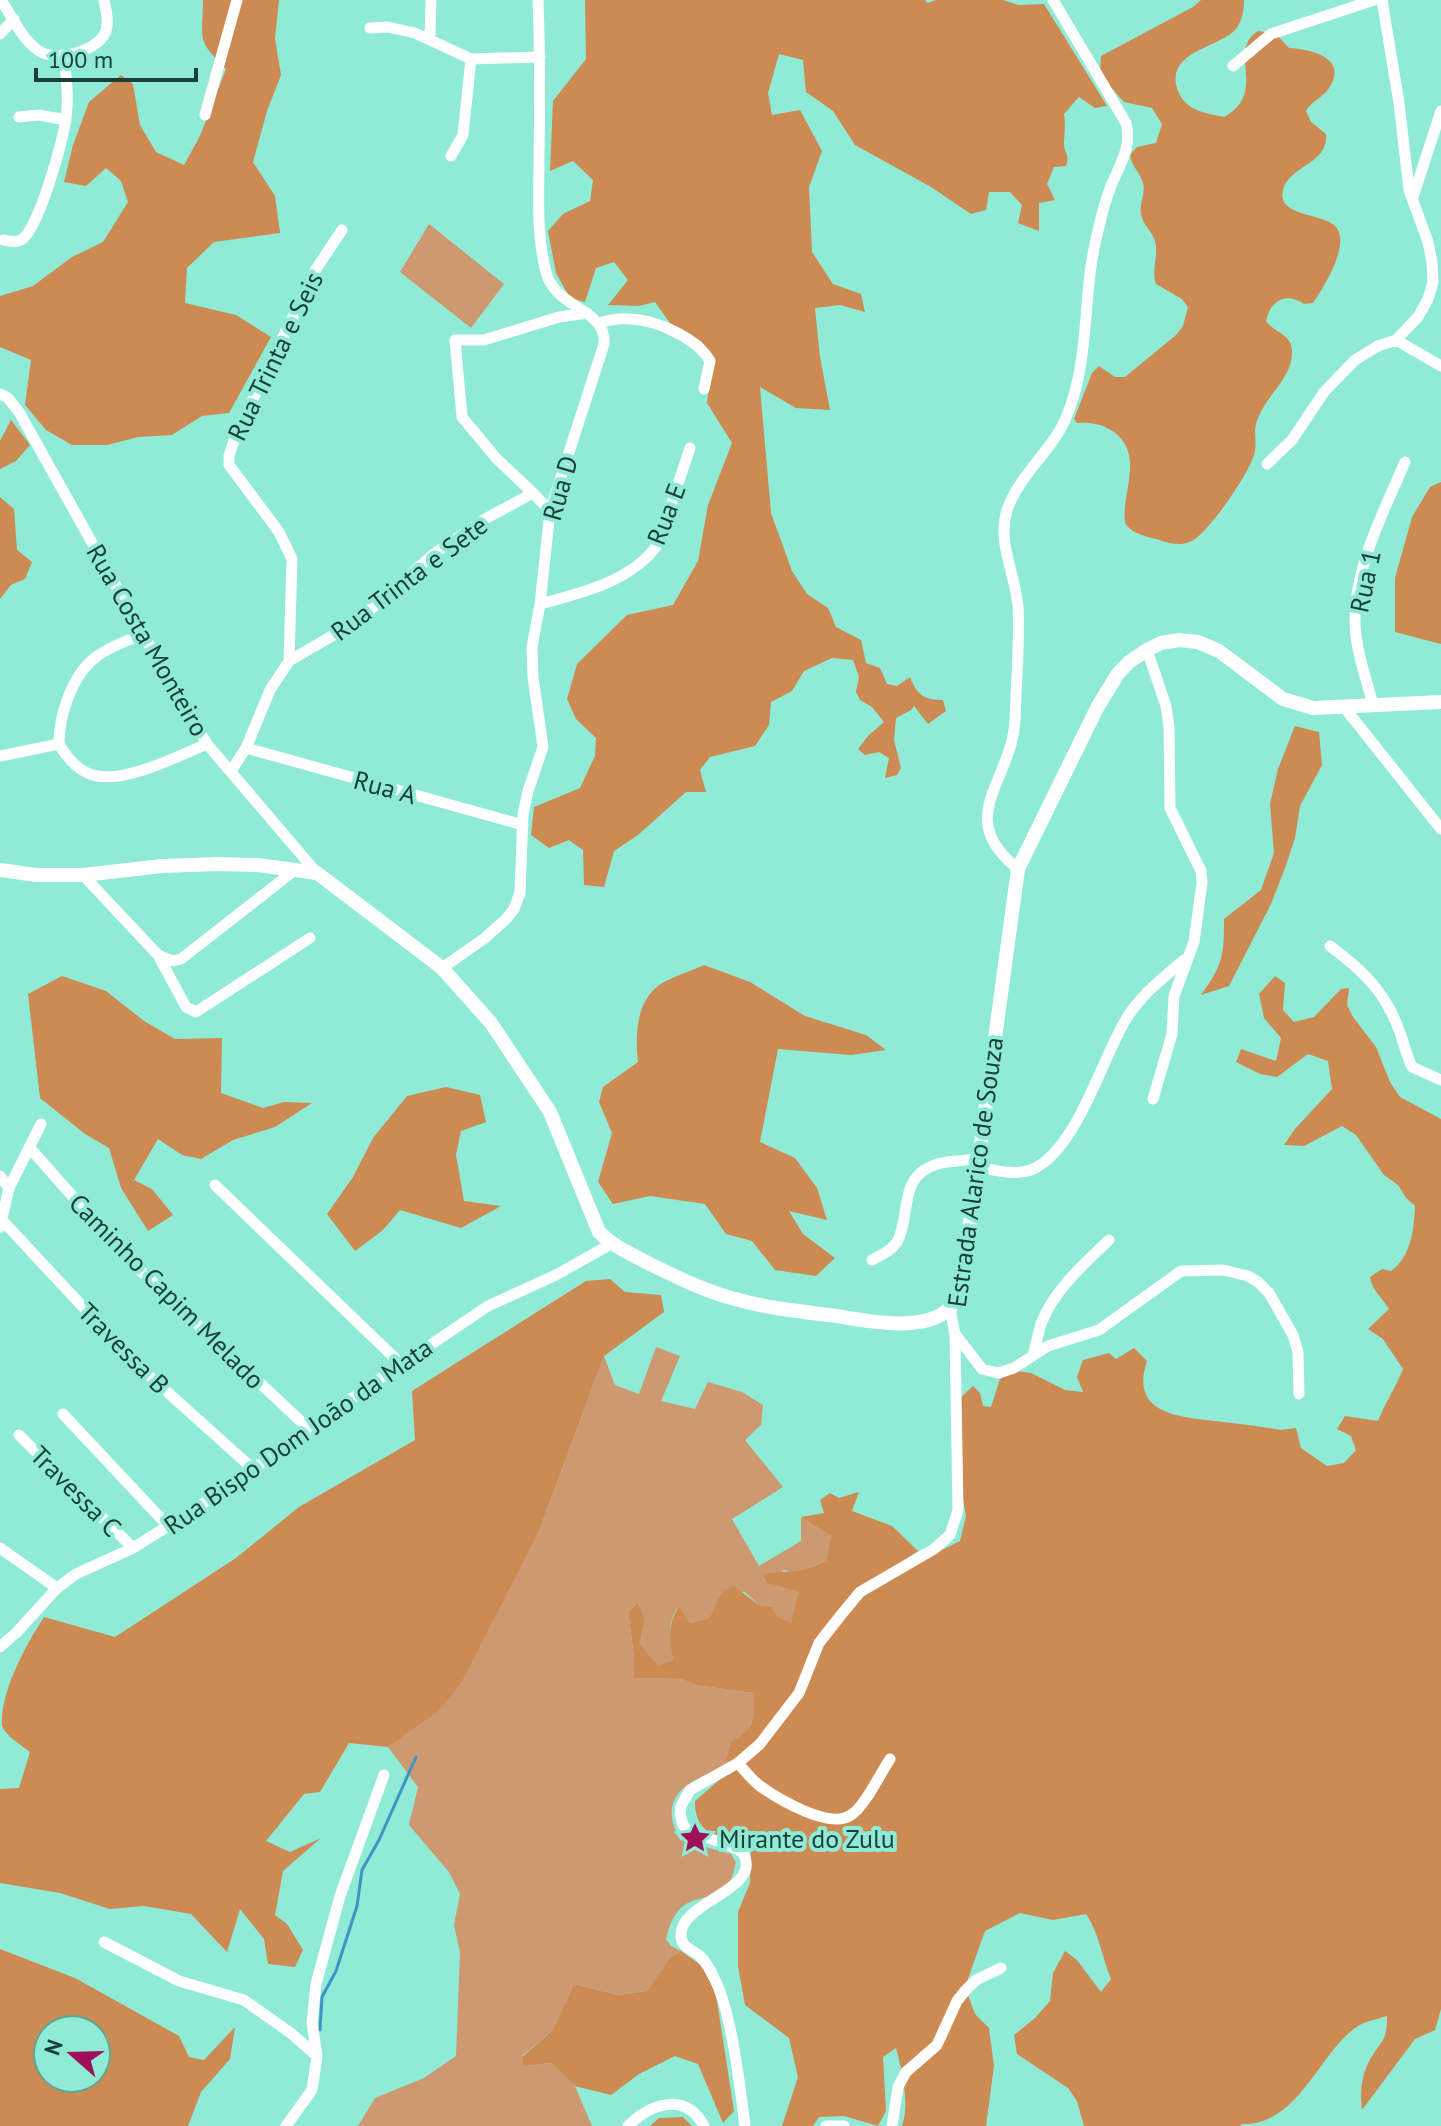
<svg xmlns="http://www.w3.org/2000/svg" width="1441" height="2126" font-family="'PT Sans',sans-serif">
<rect width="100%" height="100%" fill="#8fead6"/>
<path fill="#ce9971" d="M429 224 504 284 471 328 400 272Z
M656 1347 680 1356 661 1401 695 1409 708 1382 742 1392 763 1405 761 1425 745 1440 783 1487 732 1519 759 1566 801 1541V1517L831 1536 826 1560 799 1573 784 1570 768 1583 798 1592 791 1624 778 1617 772 1607 759 1605 745 1592 721 1593 709 1618 690 1623 678 1608C666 1624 670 1641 673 1660L658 1667 640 1644 645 1619 638 1602 628 1612 634 1656V1678L681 1679 695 1685 753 1693 756 1713 745 1735 738 1762C700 1777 652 1789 680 1840L731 1854 736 1862C735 1867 733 1876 730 1881 710 1911 680 1882 666 1939L671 1946 681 1951 669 1959 647 1991 618 1995 574 1984 552 2031 522 2056 525 2066 551 2063 575 2086 592 2126H358L375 2098 424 2078 456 2056 460 1953 454 1925 460 1894 449 1872 409 1825 418 1787 388 1747 437 1713 539 1531 604 1356 615 1385 639 1394Z"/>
<path fill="#ce8a53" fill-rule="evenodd" d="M203 0H279L275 39 281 75 267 111 253 162 275 196 280 233 214 242 187 268 185 303 236 315 271 337 229 413 202 416 172 435 138 437 107 445H72L46 430 25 405 31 360 0 347V296L33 286 72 257 103 242 128 202 121 181 106 168 86 186 64 182 73 145 89 102 121 75 133 84 140 125 156 152 184 165 200 136 226 69C195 38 203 40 203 0Z
M585 0H925L927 3 936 0H1003L1019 5 1044 4 1107 106 1095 108 1079 97 1064 114C1066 125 1064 134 1064 145 1065 154 1070 156 1066 166L1054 167 1047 184 1055 200 1039 203V231L1018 223 1022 205 1010 192H989L986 210 971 214 931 187 855 145 833 111 806 92 803 60 779 54 768 93 772 115 800 110 822 151 809 187 812 252 833 284 861 294 865 312 840 305 815 308 820 357 830 410 796 408 760 387 771 513 792 571 807 594 828 608 836 627 861 640 866 663 880 668 887 684 897 686 910 677C917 695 924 700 943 700L946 711 928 724 914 706 911 710 896 718 894 740 901 768 897 775 885 778 889 758 879 752 865 755 858 749 869 735 884 722 872 707 860 700 856 692 859 677 853 660 832 658 804 671 792 691 771 702 769 725 755 746 710 757 700 770 706 792H686L638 835 614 851 604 887 584 885 583 850 569 840 549 848 531 835 534 807 580 788 595 756 596 738 576 719 567 699 577 664 627 615 673 605 698 561 708 505 732 443 707 403 712 360 702 342 670 323 655 302 639 306 608 305 628 280 614 262 596 268 585 302 570 298 556 273 548 231 563 214 590 201 593 180 573 161 550 171 553 101 586 59Z
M1201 0H1244C1244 10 1242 21 1236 29 1220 48 1163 51 1178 91 1186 111 1205 113 1224 117 1269 92 1226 51 1258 31L1276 34 1289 48C1311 49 1349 58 1329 88 1323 98 1312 100 1306 111L1311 122 1326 134C1329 164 1289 165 1283 190 1276 216 1321 213 1334 225 1353 241 1324 287 1313 303L1304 304C1286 291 1270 301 1266 321 1274 333 1292 334 1292 351 1293 377 1267 395 1259 416 1252 430 1257 438 1255 451 1252 470 1209 532 1192 541 1181 546 1173 544 1162 541 1148 536 1134 536 1125 523 1121 493 1145 455 1114 432 1103 424 1090 422 1077 423L1074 419 1092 373 1099 366 1115 377H1125L1176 335 1183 326 1188 307 1182 299 1156 284C1151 270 1159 255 1155 241 1152 231 1142 224 1141 214 1139 203 1146 193 1143 183 1140 172 1132 167 1130 155L1137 147 1156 143 1162 124 1152 108 1124 102 1100 75 1101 56 1193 7Z
M11 420 30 445 16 461 0 469V441Z
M1441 482V644L1395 632V578L1412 517 1430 487Z
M0 497 14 509 17 550 32 562 25 579 11 585 0 599Z
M1295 726 1319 732 1322 765 1300 806 1295 838 1285 868 1271 904 1229 986 1201 995C1223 965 1224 955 1224 919L1261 890 1274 853 1270 804 1278 769Z
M704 965 750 982 805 1016 866 1035 886 1050 851 1055 778 1049 760 1142 795 1158 817 1188 827 1220 789 1211 803 1234 835 1258 816 1276 775 1270 752 1241 726 1234 705 1204 650 1196 613 1204 598 1182 612 1133 599 1102 603 1087 638 1062C635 1036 636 1003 658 986 670 977 690 972 704 965Z
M62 976 106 991 144 1021 175 1039 222 1038 221 1093 263 1108 284 1102 312 1103 275 1127 233 1140 201 1159 182 1155 158 1139 134 1180 152 1189 173 1215 148 1231 121 1188 109 1148 85 1134 40 1098 28 994Z
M1275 976 1285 983 1283 1010 1294 1022 1314 1017 1341 989 1349 988 1347 1005 1353 1017 1376 1047 1390 1082 1400 1097 1441 1119V2009L1435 2030 1415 2039 1362 2110C1360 2092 1361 2074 1371 2058 1383 2038 1387 2041 1387 2016 1378 2019 1366 2021 1358 2026 1320 2050 1299 2126 1242 2124L1240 2126H1084L1077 2101 1068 2088 1017 2054 1014 2035 1035 2018 1050 2001 1053 1973 1065 1951 1077 1960 1101 1992 1111 1979C1102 1957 1099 1933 1086 1914L1053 1920 1020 1913 985 1931 965 1987 975 2014 989 2028 994 2066 986 2126H902C910 2103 902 2071 896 2048L883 2057 886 2111 878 2126 844 2116 819 2117 813 2126H782L798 2077 789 2038 745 2005 738 1966V1912L750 1883 751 1851C724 1840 694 1836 695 1801L768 1738 821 1644 861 1593 920 1555 942 1550 960 1541 966 1516 962 1493 959 1399 973 1386 980 1393 983 1406 991 1407 1000 1379 1017 1371 1031 1373 1065 1390 1083 1392 1077 1377 1083 1360 1109 1353 1116 1359 1134 1348 1147 1361C1128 1417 1185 1417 1224 1422 1243 1424 1262 1427 1281 1430L1296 1428 1301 1448 1327 1466 1344 1463 1356 1450 1351 1436 1337 1429 1345 1416 1378 1421C1385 1403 1396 1387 1403 1369L1383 1339 1368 1329 1389 1309C1382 1297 1372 1291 1370 1277L1382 1269 1391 1271C1411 1257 1414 1230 1415 1206L1406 1198 1398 1185 1384 1175 1356 1135 1342 1126 1304 1146 1284 1145 1294 1130 1332 1089 1328 1061 1308 1054 1277 1077 1260 1074 1236 1062 1241 1049 1276 1061 1281 1038 1264 1018 1259 994Z
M446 1087 480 1095 486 1122 461 1131 456 1155 464 1201 501 1206 461 1228 400 1210 383 1230 355 1251 327 1214 353 1177 373 1138 407 1096Z
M610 1279 625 1292 661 1295 664 1312 604 1356 539 1531 461 1683 437 1713 388 1747 349 1743 320 1792 304 1794 266 1841 290 1852 321 1838 283 1871 275 1915 287 1924 303 1950 295 1967 268 1964 264 1939 240 1909 227 1952 191 1914 144 1906 110 1909 60 1893 0 1883V1789L19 1788 30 1752C21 1745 7 1737 2 1726 0 1692 26 1645 44 1617L115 1637 236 1558 299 1507 415 1440 412 1391 586 1281Z
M859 1492 852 1511 892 1526 918 1551 858 1591 817 1641 797 1693 738 1762 726 1761 731 1742C754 1730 756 1717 753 1693L695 1685 681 1679 634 1678V1656L628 1612 638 1602 645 1619 640 1644 658 1666 673 1660C669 1641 667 1624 679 1607L690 1623 709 1618 721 1593 734 1586 759 1605 772 1607 778 1617 791 1623 798 1592 767 1583 763 1574C792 1569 798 1576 826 1560L831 1536 801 1517 824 1513 820 1500 830 1493 839 1498Z
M0 1949 75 1978 179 2036 189 2057 204 2060 235 2027 230 2059 201 2092 188 2126H0ZM96 2030V2078H48V2030Z
M681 1951 702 1966 715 1988 734 2111 723 2123 698 2064 675 2056 639 2074 611 2095 575 2086 551 2063 524 2066 522 2057 552 2031 574 1984 618 1995 647 1991 669 1959Z
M683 2117 692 2126H650L659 2118Z"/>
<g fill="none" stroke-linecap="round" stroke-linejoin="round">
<path stroke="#4093c5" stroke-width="3" d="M320 2030 322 1997 336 1971 357 1906 362 1870 379 1840 416 1757"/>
<path stroke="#fff" stroke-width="11" d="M1 0C12 16 22 40 39 51 56 62 98 52 106 31 109 21 106 10 104 0
M370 28 388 27 415 33 471 59 540 57
M0 34 14 19
M430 39 431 0
M1233 66 1271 34 1374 0
M205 115 237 0
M19 117 39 115 66 120
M451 156 463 135 471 59
M1413 197 1441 111
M3 240C9 241 16 243 21 240 38 232 64 138 66 118 69 97 66 76 64 55
M599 323C609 320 620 318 631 319 656 320 697 338 710 361L704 389
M1396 340 1441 366
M0 394 8 398 19 412 143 634 207 744 317 873
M1267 464 1292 440 1324 392 1355 360 1378 346 1396 340 1418 317 1428 299 1433 282 1432 262 1428 242 1409 190 1399 103 1382 0
M533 493 497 459 462 417 455 340H484L559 317 587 313
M540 604C581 593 633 581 658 544L690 448
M1147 650 1166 706 1169 727 1170 808 1201 871 1202 883 1194 942 1174 996 1172 1034 1153 1099
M289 661 292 559 279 532 229 465V456L236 434 316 269 342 230
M1373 705C1366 677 1355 649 1355 620 1355 566 1384 511 1405 462
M1344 707 1441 829
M59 744C59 715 72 675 96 657 110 646 127 641 143 634
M246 748 523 825
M0 756 59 744C67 758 80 773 97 776 127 782 179 756 207 744
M231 771 246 748 270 690 289 661 356 622 435 553 485 519 533 493 550 511
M1018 869C953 817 1011 783 1015 721 1016 683 1020 644 1018 606 1015 573 997 543 1007 510 1019 475 1051 452 1066 418 1092 356 1081 290 1099 227 1102 213 1106 199 1111 186 1120 164 1132 148 1126 123L1053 0
M83 875 158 955 173 961 181 959 295 870
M1330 946C1358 967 1381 987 1395 1020 1402 1035 1405 1052 1412 1067L1441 1080
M158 955 186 1007 196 1012 310 938
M442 968 485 938 507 918 514 909 520 893 523 814 528 791 543 747 533 677 532 647 540 604 550 511 604 344C607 308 556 310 546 272 536 234 539 194 539 155 540 103 540 52 538 0
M29 1147 128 1259 310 1430
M977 1167C994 1170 1015 1176 1031 1170 1076 1152 1101 1061 1125 1021 1139 996 1162 979 1184 960
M0 1176 9 1188 0 1227
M215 1185 401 1364
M9 1188 41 1124
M2 1220 135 1363 253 1469
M872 1260C881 1255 891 1251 897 1242 910 1219 900 1181 928 1168 942 1160 962 1161 978 1159
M956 1335 982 1369 998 1373 1014 1368 1048 1346 1099 1330 1181 1271 1223 1270 1248 1276 1258 1282 1269 1293 1293 1335 1298 1352 1299 1394
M1033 1355C1036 1345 1038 1334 1041 1324 1053 1291 1084 1264 1109 1240
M63 1414 168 1526
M19 1435 133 1548
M0 1548 57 1588
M0 1647 17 1632 57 1588 76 1574 133 1548 189 1513 310 1430 362 1391 488 1306 556 1275 611 1244
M738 1763C745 1771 752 1780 760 1786 778 1799 830 1830 851 1815 865 1806 880 1774 890 1759
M104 1942 179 1981 244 2000 292 2034 317 2056
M286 2126 312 2090 317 2056 312 2023 316 1984 340 1896 384 1775
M628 2126C650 2104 685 2091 704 2126
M745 2126C740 2087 732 2016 716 1982 712 1973 707 1963 700 1956 692 1949 681 1948 681 1935 680 1902 761 1890 744 1855 739 1846 700 1836 688 1831L683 1825 680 1814 681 1806 690 1790 738 1763 760 1744 799 1693 819 1643 841 1615 860 1592 934 1549 950 1535 958 1510 955 1335 950 1308
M826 2126H844
M892 2126 898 2087 906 2072 937 2045 957 2001 965 1991 976 1980 1001 1968"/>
<path stroke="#fff" stroke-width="14" d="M0 870 36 875H83L162 866 216 864 258 865 317 873 442 968 491 1023 550 1112 599 1232C615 1248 635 1256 656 1267 681 1279 707 1292 735 1299 770 1309 807 1312 843 1317 872 1322 926 1332 950 1308 958 1300 961 1285 963 1274L1018 869 1097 708 1117 675 1129 662 1147 650 1161 643 1179 640 1198 642 1219 651 1283 699 1313 708 1441 702"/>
</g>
<defs>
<symbol id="sight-bare" viewBox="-9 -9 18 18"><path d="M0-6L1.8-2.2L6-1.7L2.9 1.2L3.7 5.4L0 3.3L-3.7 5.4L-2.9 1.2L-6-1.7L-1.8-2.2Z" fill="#a01058" stroke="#8fead6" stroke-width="2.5" paint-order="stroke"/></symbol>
</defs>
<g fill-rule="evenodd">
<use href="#sight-bare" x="673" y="1816" width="44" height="44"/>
</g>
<g text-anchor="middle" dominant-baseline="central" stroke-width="8" stroke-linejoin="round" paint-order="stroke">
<g font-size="26" fill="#193f37" stroke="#8fead6">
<text transform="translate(275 356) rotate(-64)">Rua Trinta e Seis</text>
<text transform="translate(560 488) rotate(-74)">Rua D</text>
<text transform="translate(666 514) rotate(-69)">Rua E</text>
<text transform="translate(409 578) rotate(-37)">Rua Trinta e Sete</text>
<text transform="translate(1365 581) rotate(-78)">Rua 1</text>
<text transform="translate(148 640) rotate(60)">Rua Costa Monteiro</text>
<text transform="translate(385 787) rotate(15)">Rua A</text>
<text transform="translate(975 1172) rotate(-82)">Estrada Alarico de Souza</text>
<text transform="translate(167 1291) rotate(45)">Caminho Capim Melado</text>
<text transform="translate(124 1348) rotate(45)">Travessa B</text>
<text transform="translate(298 1436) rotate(-35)">Rua Bispo Dom João da Mata</text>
<text transform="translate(76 1491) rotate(45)">Travessa C</text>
</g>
<g font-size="26" fill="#193f37" stroke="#8fead6" text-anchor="start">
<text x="719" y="1838">Mirante do Zulu</text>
</g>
</g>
<g transform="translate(72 2054) rotate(290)"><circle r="38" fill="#8fead6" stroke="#60a696" stroke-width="2"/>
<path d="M0-6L14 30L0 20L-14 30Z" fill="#a01058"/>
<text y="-12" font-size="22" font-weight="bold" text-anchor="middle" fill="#193f37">N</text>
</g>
<path d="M36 68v12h160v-12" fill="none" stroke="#193f37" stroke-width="4"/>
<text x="48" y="68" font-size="24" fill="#193f37" stroke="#8fead6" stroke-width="6" paint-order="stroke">100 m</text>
</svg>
